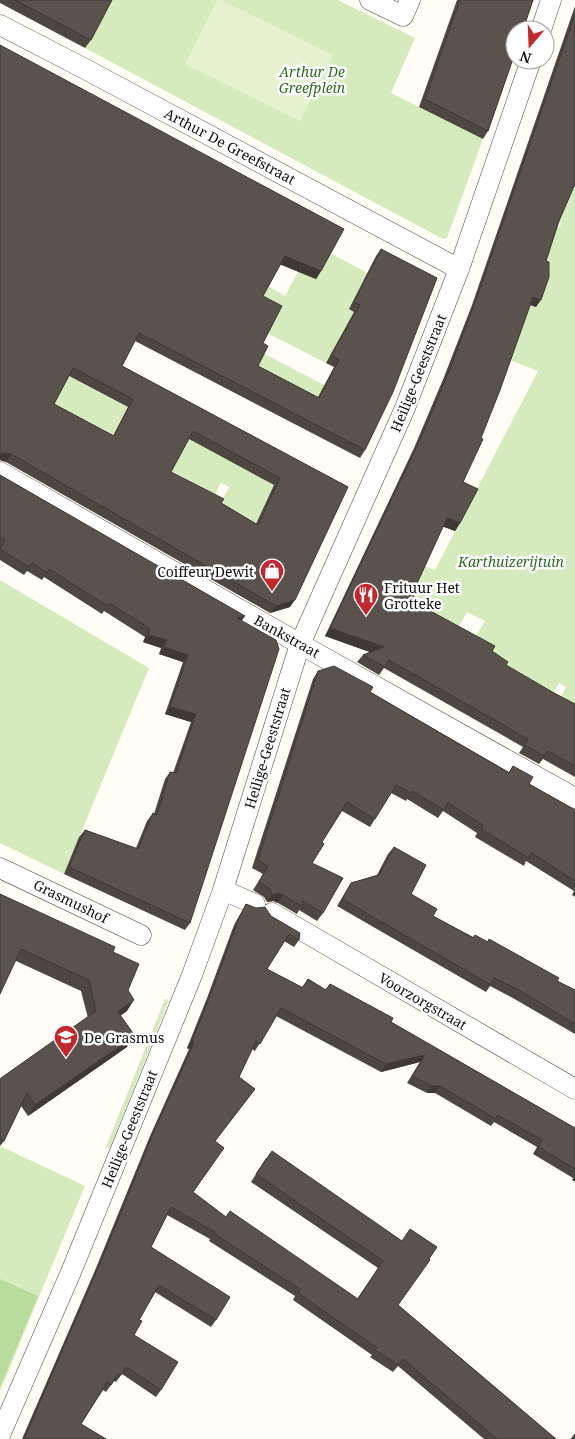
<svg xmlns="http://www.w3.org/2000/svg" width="575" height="1439" font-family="'Noto Serif',serif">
<rect width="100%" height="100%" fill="#fffdf5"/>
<path fill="#d5ebbd" d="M111 0H338L415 38 391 93 483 139 447 238 443 239 85 48Z
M0 127 285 296 299 270 316 279 330 253 377 278 326 363 267 333Z
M522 159 575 179V723L553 712 566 687 559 683 545 707 471 644 485 621 467 612 452 639 399 614 423 565 435 570 538 371 502 357 523 303 536 307 544 256 557 226 560 227 561 223 558 222V193L516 176Z
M263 353 345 396 338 407 253 374Z
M68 376 275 484 251 536 216 511 229 487 221 483 209 507 46 411Z
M0 580 149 668 64 874 0 843Z
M165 999 169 1000 110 1148 106 1147Z
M0 1146 85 1186 0 1391Z"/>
<path fill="#b9dc9c" d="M0 1279 38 1296 0 1387Z"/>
<path fill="#e6f2cf" d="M217 0H221L333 55 300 121 185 64Z"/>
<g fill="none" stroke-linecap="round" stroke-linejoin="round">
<defs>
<path id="street" d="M370 0 403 16 410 0
M0 25 87 70 459 269
M541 30 551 0
M0 472 300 644 575 798
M0 868 141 935
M223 890 255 904
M272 913 575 1089
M0 1435 71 1272 192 975 223 890 300 644 405 408 459 269 531 60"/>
</defs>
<use href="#street" stroke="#444" stroke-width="21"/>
<use href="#street" stroke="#fff" stroke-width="20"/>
</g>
<path fill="#4d4742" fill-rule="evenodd" d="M0 0H112L91 40 85 48 0 3Z
M457 0H533L488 131 483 139 419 107Z
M575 6V184L559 221 546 261 536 307 530 305 463 482 460 523 455 531 443 526 414 590 412 601 492 651 506 665 554 693 575 704V777L543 759 539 764 519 753 523 747 384 668 379 675 357 662 363 655 370 652 325 636 414 448 444 377 472 305Z
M0 45 321 271 316 279 280 264 263 296V343L258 366 318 397 334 367 326 363 354 312 349 309 376 256 381 249 365 450 360 458 135 341 122 366 348 487 290 607 270 613 6 462 0 460ZM69 376 128 407 113 436 54 404ZM189 439 274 485 256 524 171 472Z
M0 475 241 620 190 923 185 930 64 874 79 837 85 830 136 848 147 821 153 813 154 814 165 779 170 772 173 773 191 722 165 714 183 662 159 654 161 648 143 642 145 637 104 611 102 614 44 577 42 580 27 571 24 575 0 560Z
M318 671 370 692 509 772 513 766 529 784 575 810V897L572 895 574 891 526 861 524 866 475 837 477 833 443 811 438 818 407 799 406 801 391 793 370 827 342 811 322 842 312 863 323 913 317 921 299 910 297 914 278 903 273 901 267 902 264 897 253 890 263 874 252 868 313 679Z
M394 847 411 894 433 916 575 990V1034L511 997 490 986 486 992 337 906 351 883 377 875 388 854Z
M0 894 113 952 128 990 127 1011 121 1015 127 1047 28 1116 21 1106 4 1141 0 1146V1080L88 1018 81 991 16 961Z
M246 904 271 916 299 940 294 947 284 941 267 969 302 987 308 979 325 990 330 984 391 1022 575 1128V1182L572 1180 573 1178 533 1154 537 1147 494 1122 491 1126 435 1093H427L407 1083 420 1062 381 1072 276 1016 255 1051 252 1049 239 1077 255 1089 215 1141 193 1192 226 1217 357 1299 378 1268 251 1182 266 1158 402 1241 398 1305 556 1439H484L398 1366 393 1372 370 1357 372 1355 293 1300 295 1296 209 1241 210 1239 167 1215 151 1247 216 1320 211 1327 155 1292 139 1320 134 1335 161 1390 156 1397 122 1374 116 1382 114 1381 106 1392 103 1390 81 1424 106 1439H22L96 1268 150 1136 189 1049 187 1048 207 998 234 925Z"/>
<path fill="#3f3936" d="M285 256 321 271 316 279 279 264Z
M533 297 541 300 536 307 528 304Z
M6 453 11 454 6 462 0 460V454Z
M447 518 460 523 455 531 441 526Z
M295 600 290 607 270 613 276 606Z
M245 616 240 623 237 618Z
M330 628 384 647 378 655 325 636Z
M148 635 167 640 161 648 143 642Z
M164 647 188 655 183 662 159 654Z
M170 707 196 714 191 722 165 714Z
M278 893 283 895 278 903 273 901 267 902 272 895Z
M134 1000 127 1011 110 1023 118 1012Z
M135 1036 127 1047 28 1116 35 1105Z
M192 1041 194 1042 189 1049 187 1048Z
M425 1055 420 1062 381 1072 386 1064Z
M432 1086H440L435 1093H427Z"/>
<path fill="#5a524d" stroke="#3f3936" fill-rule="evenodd" d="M15 0H112L91 40Z
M460 0H533L523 30H515V53L488 131 425 99Z
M575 14V184L559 221 546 261 549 262V277L541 300 533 297 500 390 481 438 483 439 463 482 478 489 460 523 447 518 414 590 415 591 412 601 495 646 492 651 508 662 506 665 554 693 575 704V766L548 751 544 756 525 745 528 739 389 660 385 667 363 655 384 647 330 628 420 440 450 369 477 297Z
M0 45 344 229 321 271 285 256 263 296 282 306 263 343 268 346 258 366 319 398 339 360 331 355 360 305 354 302 381 249 437 278 393 392 365 450 139 333 122 366 348 487 295 600 276 606 11 454 6 453 0 454ZM73 368 133 399 114 436 54 404ZM193 431 280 478 258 525 221 503 224 499 171 472Z
M0 475 245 616 237 618 276 640 279 649 190 923 69 867 85 830 138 849 153 813 157 815 170 772 176 773 196 714 170 707 188 655 164 647 167 640 148 635 150 629 110 603 108 606 49 569 47 573 32 563 29 567 0 549 5 540 0 538Z
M334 666 373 687 370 692 509 773 513 766 533 777 529 784 575 810V881L532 853 529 858 481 829 483 825 448 803 444 810 412 791 411 793 396 785 375 819 347 802 322 842 324 844 312 863 343 878 323 913 303 901 302 906 283 895 278 893 272 895 270 889 259 882 268 866 258 860 318 671Z
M394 847 426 865 411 894 437 909 433 916 473 938 475 935 488 942 489 939 559 978 557 981 575 990V1024L517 989 494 978 491 985 342 899 351 883 379 875Z
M0 894 115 947 113 952 139 964 128 990 134 1000 118 1012 135 1036 35 1105 27 1093 4 1141 0 1139V1080L1 1078 96 1011 89 980 21 949 0 994Z
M246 904 256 908 265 907 271 916 300 933 299 940 289 934 267 969 303 988 308 979 326 990 330 984 393 1018 391 1022 575 1128V1169L538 1147 542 1140 498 1115 496 1119 440 1086H432L412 1076 425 1055 386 1064 281 1008 260 1044 256 1041 239 1077 255 1089 215 1141 224 1148 193 1192 226 1217 230 1211 358 1299 383 1261 256 1174 272 1151 402 1241 410 1229 437 1247 429 1259 430 1260 398 1305 556 1439H497L403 1359 398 1365 375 1350 377 1348 298 1293 300 1289 214 1234 215 1232 171 1207 151 1247 230 1297 216 1320 159 1285 139 1320 142 1321 134 1335 178 1362 161 1390 126 1367 121 1375 118 1374 111 1385 107 1382 81 1424 106 1439H24L101 1261 155 1129 185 1063 194 1042 192 1041 212 991 239 918Z
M575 1434V1439H571Z"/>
<defs>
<symbol id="shop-pin" viewBox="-11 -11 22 30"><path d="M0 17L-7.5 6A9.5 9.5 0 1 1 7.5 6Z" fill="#c4262e" stroke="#fff"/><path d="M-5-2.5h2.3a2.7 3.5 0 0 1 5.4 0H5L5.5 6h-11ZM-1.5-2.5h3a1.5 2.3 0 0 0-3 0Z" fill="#fff"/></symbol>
<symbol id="restaurant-pin" viewBox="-11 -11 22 30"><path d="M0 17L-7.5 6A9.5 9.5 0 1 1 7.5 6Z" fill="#c4262e" stroke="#fff"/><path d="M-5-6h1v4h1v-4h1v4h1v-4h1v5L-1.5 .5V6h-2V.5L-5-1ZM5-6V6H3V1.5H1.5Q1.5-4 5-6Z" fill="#fff"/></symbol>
<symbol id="school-pin" viewBox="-11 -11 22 30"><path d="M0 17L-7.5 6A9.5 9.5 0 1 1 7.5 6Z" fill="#c4262e" stroke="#fff"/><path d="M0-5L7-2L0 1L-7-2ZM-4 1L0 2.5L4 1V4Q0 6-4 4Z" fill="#fff"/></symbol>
</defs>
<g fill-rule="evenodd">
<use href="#shop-pin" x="258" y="557" width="28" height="38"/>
<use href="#restaurant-pin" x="352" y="581" width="28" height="38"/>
<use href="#school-pin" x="52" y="1023" width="28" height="38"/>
</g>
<g text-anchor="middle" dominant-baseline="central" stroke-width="5" stroke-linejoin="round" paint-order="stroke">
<g font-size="14" font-style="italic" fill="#2f6b1f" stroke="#fff">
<text x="312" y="71">Arthur De<tspan x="312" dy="16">Greefplein</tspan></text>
<text x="511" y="561">Karthuizerijtuin</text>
</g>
<g font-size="14" fill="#111" stroke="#fff">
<text transform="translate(230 146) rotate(28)">Arthur De Greefstraat</text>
<text transform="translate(418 373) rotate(-68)">Heilige-Geeststraat</text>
<text transform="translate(287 636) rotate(29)">Bankstraat</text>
<text transform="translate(267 748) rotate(-73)">Heilige-Geeststraat</text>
<text transform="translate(71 901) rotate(26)">Grasmushof</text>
<text transform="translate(423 1001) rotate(30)">Voorzorgstraat</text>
<text transform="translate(129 1129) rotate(-68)">Heilige-Geeststraat</text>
</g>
<g font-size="14" fill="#111" stroke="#fff" text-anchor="start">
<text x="254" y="571" text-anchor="end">Coiffeur Dewit</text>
<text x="384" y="587">Frituur Het<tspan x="384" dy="16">Grotteke</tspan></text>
<text x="84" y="1037">De Grasmus</text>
</g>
</g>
<g transform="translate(530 45) rotate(199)"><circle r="24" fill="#ffffff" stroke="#a0a0a0"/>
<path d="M0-4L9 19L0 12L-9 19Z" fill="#c4262e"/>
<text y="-8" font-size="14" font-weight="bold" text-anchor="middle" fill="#111111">N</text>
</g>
</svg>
